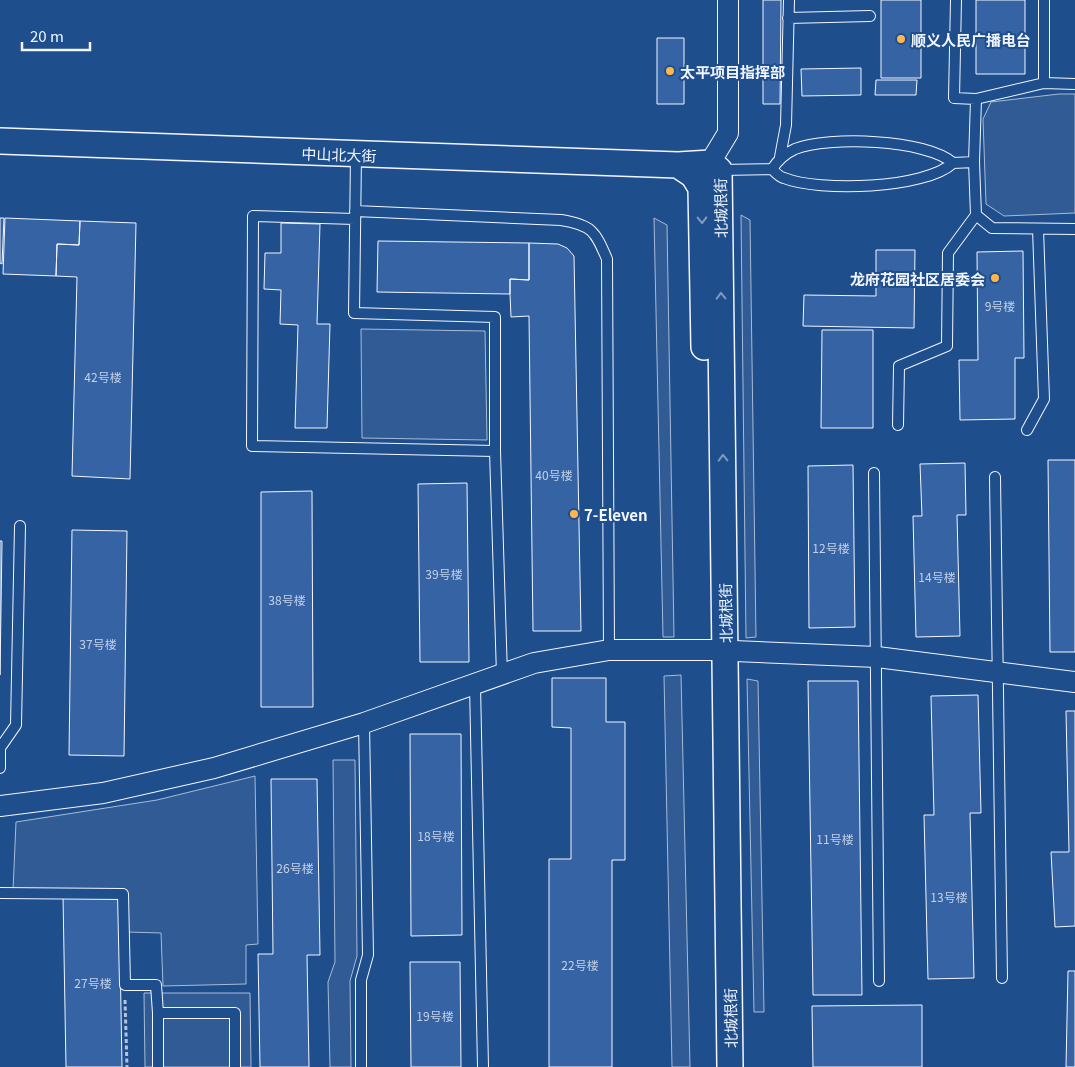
<svg xmlns="http://www.w3.org/2000/svg" width="1075" height="1067" font-family="Georgia,'Noto Sans SC',serif">
<rect width="100%" height="100%" fill="#1f4e8c"/>
<path fill="#305b95" stroke="#a8bbd7" d="M1059 94H1075V213L1004 216 986 204 983 119 991 102Z
M741 215 750 220 756 637 746 638Z
M654 218 667 225 674 637H663Z
M361 329 485 331 487 440 362 438Z
M681 675 690 1067H672L664 676Z
M747 679 758 681 764 1012H754Z
M333 760H355L357 956 350 981 351 1067H330L328 982 335 962Z
M255 776 258 944 246 945V984L163 986 161 933 127 932 126 890 13 891 16 822 157 800Z
M144 993H250L251 1067H145Z"/>
<path fill="#3563a3" stroke="#f2f6ff" d="M763 0H781L780 104H763Z
M881 0H921V78H881Z
M976 0H1025V74H976Z
M657 38H684V104H657Z
M861 68V95L802 96 801 69Z
M876 80H917L916 95H875Z
M0 218H4L2 264 0 263Z
M5 218 80 221 79 245 57 244 56 276 3 274Z
M80 221 136 223 130 479 72 476 77 277 56 276 57 244 79 245Z
M281 223 320 224 317 324H330L327 428H295L298 325 280 324 281 290 264 289 265 253H281Z
M378 241 529 243V280L510 279V294L377 292Z
M529 243 558 244 567 248 574 256 581 631H533L529 316 511 317 510 294V279L529 280Z
M876 250H915L914 328 803 326 804 295 876 296Z
M1023 251 1024 358H1015V419L960 420 959 360H978L977 252Z
M822 330H873V428H821Z
M1048 460H1075V652H1050Z
M965 463 966 515H957L960 636 916 637 913 516H922L920 464Z
M853 465 855 627 809 628 808 466Z
M467 483 469 662H420L418 484Z
M312 491 313 707H261V492Z
M72 530 127 531 124 756 69 755Z
M0 541H2L0 675Z
M552 678H606V722H625V860H612V1067H549V859H571V728L552 727Z
M808 681H858L862 995H813Z
M978 695 981 813H970L974 978 928 979 924 815H934L931 696Z
M1066 711H1075V926L1055 927 1051 852H1069Z
M410 734H461L462 935 411 936Z
M271 779H317L320 955H307L309 1067H260L258 954H273Z
M119 895 122 1067H66L63 896Z
M410 962H460L461 1067H411Z
M1068 971H1075V1067H1066Z
M922 1005V1067H813L812 1006Z"/>
<g fill="none" stroke-linecap="round" stroke-linejoin="round">
<defs>
<path id="service" d="M956 0 954 98 976 99
M788 18 870 16
M1044 83 1075 84
M356 155 354 313 495 317V451L502 675
M780 157 786 125 789 0
M974 162 976 99 1044 83V0
M953 163 974 162 976 215 992 228 1075 229
M719 170 772 169C775 172 779 177 784 178 819 192 925 189 953 163 926 139 828 136 795 149 784 154 778 160 772 169
M355 211 561 220C592 225 595 231 607 259L609 650
M355 219 253 216 252 446 495 451
M898 425 899 366 947 346 948 253 976 215
M1027 430 1044 399 1038 229
M874 473 879 981
M995 477 1002 978
M475 685 483 1067
M0 768V748L16 725 20 526
M0 893 123 894 125 985H156L158 1013
M158 1067V1013H235V1067
M361 1067V980L368 955 364 723"/>
<path id="minor" d="M702 176 728 133V0
M0 806 103 793 214 768 364 723 534 663 609 650H710L877 657 1075 682"/>
<path id="tertiary" d="M0 141 678 165 711 163 719 170 730 1067
M678 165 693 175 701 188 704 347"/>
</defs>
<use href="#service" stroke="#f2f6ff" stroke-width="12"/>
<use href="#minor" stroke="#f2f6ff" stroke-width="22"/>
<use href="#tertiary" stroke="#f2f6ff" stroke-width="28"/>
<path stroke="#b3c4dc" stroke-width="3" stroke-dasharray="4 2.5" stroke-linecap="butt" d="M125 1000 127 1067"/>
<use href="#service" stroke="#1f4e8c" stroke-width="10"/>
<use href="#minor" stroke="#1f4e8c" stroke-width="20"/>
<use href="#tertiary" stroke="#1f4e8c" stroke-width="25"/>
</g>
<defs><path id="oneway-chevron" d="M-2-3.5L2.5 0L-2 3.5" fill="none" stroke-width="1.6" stroke-linecap="round" stroke-linejoin="round" transform="scale(1.25)"/></defs>
<g stroke="#7e9ac0">
<use href="#oneway-chevron" transform="translate(702 220) rotate(89)"/>
<use href="#oneway-chevron" transform="translate(721 296) rotate(-91)"/>
<use href="#oneway-chevron" transform="translate(723 458) rotate(-91)"/>
</g>
<g fill="#ffb74d" stroke="#1f4e8c" stroke-width="2">
<circle cx="901" cy="39" r="5"/>
<circle cx="670" cy="71" r="5"/>
<circle cx="995" cy="278" r="5"/>
<circle cx="574" cy="514" r="5"/>
</g>
<g text-anchor="middle" dominant-baseline="central" stroke-width="4" stroke-linejoin="round" paint-order="stroke">
<g font-size="12" fill="#c3d1e8">
<text x="1000" y="305">9号楼</text>
<text x="103" y="376">42号楼</text>
<text x="554" y="474">40号楼</text>
<text x="831" y="547">12号楼</text>
<text x="444" y="573">39号楼</text>
<text x="937" y="576">14号楼</text>
<text x="287" y="599">38号楼</text>
<text x="98" y="643">37号楼</text>
<text x="436" y="835">18号楼</text>
<text x="835" y="838">11号楼</text>
<text x="295" y="867">26号楼</text>
<text x="949" y="896">13号楼</text>
<text x="580" y="964">22号楼</text>
<text x="93" y="982">27号楼</text>
<text x="435" y="1015">19号楼</text>
</g>
<g font-size="15" font-weight="bold" fill="#f2f6ff" stroke="#1f4e8c" text-anchor="start">
<text x="911" y="39">顺义人民广播电台</text>
<text x="680" y="71">太平项目指挥部</text>
<text x="985" y="278" text-anchor="end">龙府花园社区居委会</text>
<text x="584" y="514">7-Eleven</text>
</g>
<g font-size="15" fill="#f2f6ff" stroke="#1f4e8c">
<text transform="translate(339 154) rotate(2)">中山北大街</text>
<text transform="translate(720 208) rotate(-91)">北城根街</text>
<text transform="translate(725 613) rotate(-91)">北城根街</text>
<text transform="translate(730 1018) rotate(-91)">北城根街</text>
</g>
</g>
<path d="M22 42v8h68v-8" fill="none" stroke="#f2f6ff" stroke-width="2.5"/>
<text x="30" y="42" font-size="15" fill="#f2f6ff" stroke="#1f4e8c" stroke-width="4" paint-order="stroke">20 m</text>
</svg>
